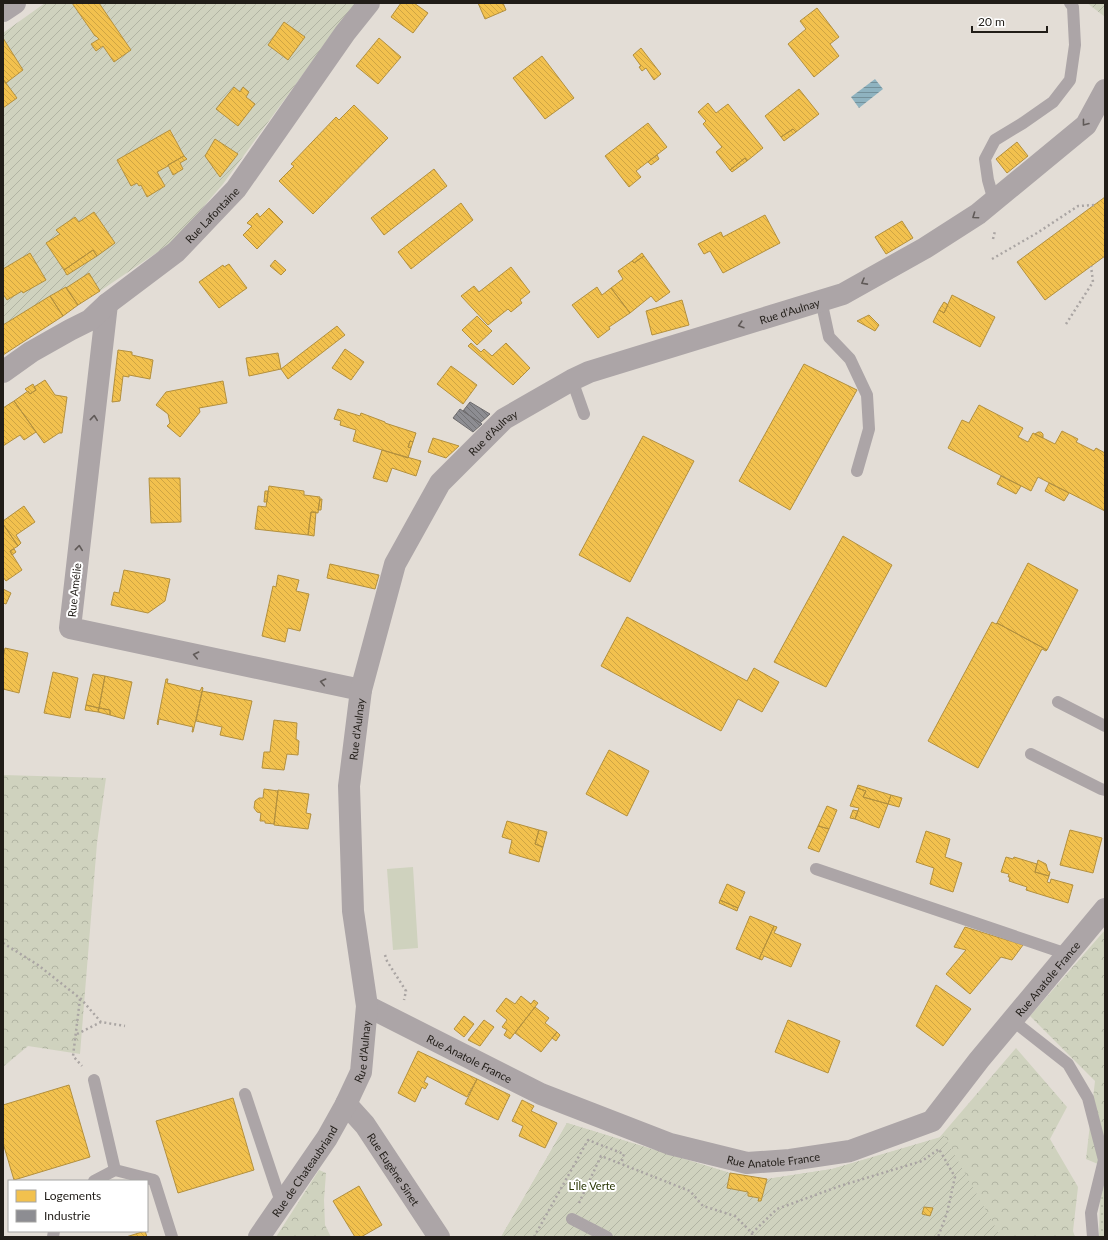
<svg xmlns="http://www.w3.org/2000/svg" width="1108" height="1240" font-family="Lato,sans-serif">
<defs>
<pattern id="grass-dots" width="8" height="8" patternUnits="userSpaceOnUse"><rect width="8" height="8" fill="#cfd2be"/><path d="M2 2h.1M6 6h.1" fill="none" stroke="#b1b4a3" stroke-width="1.8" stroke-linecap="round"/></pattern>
<pattern id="forest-crowns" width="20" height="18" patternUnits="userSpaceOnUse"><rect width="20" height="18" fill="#cfd2be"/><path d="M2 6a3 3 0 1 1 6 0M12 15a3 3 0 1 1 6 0" fill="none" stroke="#b1b4a3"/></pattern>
<pattern id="garden-furrows" width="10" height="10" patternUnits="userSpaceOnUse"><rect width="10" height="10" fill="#cfd2be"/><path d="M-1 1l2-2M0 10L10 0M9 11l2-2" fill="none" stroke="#b1b4a3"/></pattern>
<pattern id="water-rules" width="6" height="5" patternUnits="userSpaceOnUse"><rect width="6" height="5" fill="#8fb3c0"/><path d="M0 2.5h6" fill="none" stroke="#74919b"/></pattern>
<pattern id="homes-back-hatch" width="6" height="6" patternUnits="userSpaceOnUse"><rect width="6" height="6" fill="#f2c14e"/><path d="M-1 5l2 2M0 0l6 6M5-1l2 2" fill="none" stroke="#cfa543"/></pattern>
<pattern id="industry-back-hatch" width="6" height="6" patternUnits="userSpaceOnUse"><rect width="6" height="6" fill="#8d8d92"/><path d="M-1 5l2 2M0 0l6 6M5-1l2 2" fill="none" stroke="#737376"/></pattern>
</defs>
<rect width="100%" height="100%" fill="#e3ddd6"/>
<path fill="url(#grass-dots)" d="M1105 1180V1237H1099L1100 1199Z"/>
<path fill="url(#forest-crowns)" d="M3 775 106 778 97 843 80 1054 28 1046 3 1067Z
M1105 930V1167L1086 1159 1095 1081 1030 1016Z
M1016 1048 1067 1107 1050 1139 1078 1187 1073 1231 1075 1237H501L567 1123 730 1173 767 1179 832 1169 939 1138Z
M319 1170 326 1173 324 1200 325 1225 331 1237H276Z"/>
<path fill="url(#garden-furrows)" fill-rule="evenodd" d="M45 3H72L95 36H96L99 39 91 44 96 51 103 46 114 61 131 49 99 3H357L341 22 223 184 174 241 100 291 66 287 3 325V108L17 98 6 83 23 70 3 38V33ZM171 130 186 159 180 163 183 169 173 175 168 166 157 172 165 186 147 197 141 185 139 186 137 183 131 185 117 160Z
M1087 3H1105V17Z
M567 1123 730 1173 767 1179 832 1169 944 1136 1001 1237H501Z"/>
<path fill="#cfd2be" d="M413 867 418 948 393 950 387 869Z"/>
<path fill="url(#water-rules)" d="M875 79 883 89 859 108 851 97Z"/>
<path fill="url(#homes-back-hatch)" stroke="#b3903e" d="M72 3H99L131 50 114 62 103 46 96 51 91 44 99 39 96 36H95Z
M401 3H414L428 13 413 33 391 17Z
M478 3H503L506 10 485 19Z
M817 8 839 37 830 44 839 56 814 77 788 44 806 29 800 21Z
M284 22 305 37 288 60 268 45Z
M3 38 23 70 6 83 3 79Z
M379 38 401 57 378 84 356 66Z
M641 48 661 74 654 80 646 68 642 71 639 67 641 66 633 55Z
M542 56 574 98 545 119 513 78Z
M3 79 17 98 3 108Z
M234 87 240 92 243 87 249 92 246 97 255 104 238 126 216 109Z
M799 89 819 114 796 132 793 129 781 137 765 116Z
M708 103 716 113 728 104 763 148 747 161 745 158 730 170 716 152 722 147 703 124 706 121 698 112Z
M354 105 388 138 313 214 279 181 294 166 291 164 336 117 339 120Z
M648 123 667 147 636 171 641 177 629 187 605 156Z
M793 129 796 132 784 141 781 137Z
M170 130 184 156 168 165V166L157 172 165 186 147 197 141 185 139 186 137 183 131 186 117 160Z
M215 139 238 154 220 177 205 156Z
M1017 142 1028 156 1007 173 996 159Z
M657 155 659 159 651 165 648 162Z
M184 156 187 159 180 163 183 169 173 175 168 165Z
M745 158 747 161 732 172 730 170Z
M434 169 447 186 384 235 371 218Z
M1105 197V256L1045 300 1017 262Z
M461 203 473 220 411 269 398 252Z
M269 208 283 222 257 249 243 235 252 226 247 223 257 213 260 217Z
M94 212 115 243 97 256 93 250 64 270 46 243 60 234 56 230 75 217 79 222Z
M765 215 780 243 723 273 710 251 704 254 698 244 721 232 723 237Z
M902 221 913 238 886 254 875 237Z
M93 250 97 256 67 275 64 270Z
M30 253 46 280 23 293 22 291 7 300 3 294V269Z
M642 253 644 256 634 263 632 261Z
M644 256 670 292 656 302 651 296 630 313 611 288 623 279 618 271 632 261 634 263Z
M275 260 286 270 281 275 270 266Z
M229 264 247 288 219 308 199 282 223 265 224 267Z
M511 267 530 292 520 300 522 303 511 312 508 309 488 325 461 296 474 286 479 292Z
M89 273 100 291 78 305 66 288Z
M66 287 78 305 63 316 50 296Z
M597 287 602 295 611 288 630 313 609 327 610 329 598 338 572 305Z
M952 295 995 317 980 347 933 322 939 310 944 313Z
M50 296 63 316 3 355V325Z
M682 300 689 325 652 335 646 311Z
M944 302 947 304 948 305 944 313 939 310Z
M869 315 879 325 875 331 857 321Z
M477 316 492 331 477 345 462 330Z
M337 326 345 335 288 379 281 369Z
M471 343 481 352 484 349 492 356 506 343 530 368 513 385 468 346Z
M345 349 364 362 351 380 332 368Z
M118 350 132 352V355L153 360 150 379 129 375V377L123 376 120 401 112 402Z
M278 353 281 369 249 376 246 358Z
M804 364 857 390 790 510 739 481Z
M451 366 477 385 463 404 437 384Z
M45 380 55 395 67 397 62 433H59L44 443 14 401 28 391 30 394 36 390 34 387Z
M223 381 227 403 199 408 200 412 180 437 167 426 170 423 168 414 156 405 166 392Z
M33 384 36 390 30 394 25 389Z
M14 401 36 432 24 440 20 435 3 446V408Z
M979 405 1023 428 1018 437 1028 442 1033 433 1055 444 1062 431 1078 439 1076 442 1094 451 1096 448 1105 453V511L1038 477 1031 491 948 448 962 420 969 423Z
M338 409 360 416 361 413 385 422V423L416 433 413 442 410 441 408 447 411 448 408 458 353 441 356 430 340 425 341 421 334 419Z
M1038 432H1041L1043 434V438L1035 434Z
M643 436 694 461 630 582 579 555Z
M433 438 459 446 446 458 428 452Z
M410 441 413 442 411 448 408 447Z
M382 450 421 461 416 476 392 468 387 482 373 478Z
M1001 476 1021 486 1016 494 997 484Z
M149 478H180L181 522 151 523Z
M1049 483 1069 493 1064 501 1045 491Z
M269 486 304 491V495L320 497 318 513 311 512 308 535 255 529 258 506 266 507Z
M265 491H268L267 502H264Z
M320 499H322L321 510H318Z
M24 506 35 522 16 535 21 543 18 546 3 524V521Z
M311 512H316L314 536 308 535Z
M3 524 18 546 10 551 22 570 6 581 3 577Z
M843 536 892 565 826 687 774 662Z
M14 549 16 552 12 555 10 551Z
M1028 563 1078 590 1047 650 997 623Z
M330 564 379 575 375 589 327 578Z
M124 570 170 579 165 601 148 613 111 605 114 592 119 593Z
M278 575 299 580 296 591 309 594 300 631 288 628 285 642 262 636 273 586 276 587Z
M3 589 11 593 6 604 3 603Z
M627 617 747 681 754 668 779 682 762 712 738 699 721 731 601 666Z
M992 622 996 624 997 623 1047 650 1046 651 1042 649 978 768 928 741Z
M5 648 28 653 19 693 3 689V658Z
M53 672 78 678 70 718 44 713Z
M93 674 105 676 99 708 86 705Z
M105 676 132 682 124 719 110 715V710L99 708Z
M166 679H168L167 683 200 691 202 687 203 688 193 732H192L193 727 159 719 158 725 157 724Z
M202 691 252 701 243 740 220 735 222 727 196 721Z
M86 705 99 708 98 712 85 710Z
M99 708 110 710V715L98 712Z
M274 720 297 723 296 739 299 741 298 755 287 754 284 770 262 768 264 752H270Z
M609 750 649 771 627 816 586 794Z
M858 785 891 795 888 804 863 797 866 791 857 788Z
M857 788 866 791 863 797 888 804 879 828 855 819 859 808 850 806Z
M264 789 278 791 274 824 265 823V821H260L261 813 257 812 254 808 255 801 259 798H263Z
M278 790 309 794 306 813 311 814 308 829 274 825Z
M891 795 902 798 899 807 888 804Z
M827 806 837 810 829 829 818 826Z
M853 810 858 811 855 819 850 818Z
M507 821 539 830 535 844 543 847 539 862 509 853 512 840 502 837Z
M818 826 829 829 819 852 808 848Z
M539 830 547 832 543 847 535 844Z
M1070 830 1102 838 1093 873 1060 865Z
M926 831 950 839 945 857 962 863 953 892 930 884 934 868 916 862Z
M1006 857 1013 859 1014 857 1037 864 1035 872 1049 876 1047 882 1050 883 1051 879 1073 885 1068 903 1026 890 1027 887 1009 881 1010 877H1008L1009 874 1001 872Z
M1038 860 1046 864 1048 871 1050 872 1049 876 1035 872Z
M727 884 745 892 738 908 720 900Z
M720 900 738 908 737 911 719 903Z
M750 916 774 926 759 959 736 949Z
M774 926 777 927 774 933 801 944 791 967 764 956 762 960 759 959Z
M965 927 1023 945 1012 960 1001 957 970 994 946 974 966 950 954 947Z
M936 985 971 1009 943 1046 916 1026Z
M521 996 531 1004 534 1000 538 1003 510 1039 504 1035 507 1030 502 1027 507 1020 496 1011 506 998 515 1004Z
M535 1007 549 1018 545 1023 557 1032 541 1052 515 1033Z
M464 1016 474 1024 464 1037 454 1029Z
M484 1020 494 1027 480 1046 468 1040Z
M788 1020 840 1041 828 1073 775 1052Z
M557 1032 560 1035 556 1041 552 1038Z
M418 1051 477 1079 467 1097 427 1076 424 1082 428 1084 425 1089 422 1087 415 1102 398 1093Z
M477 1079 510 1095 498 1120 465 1104Z
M69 1085 90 1157 14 1180 3 1143V1105Z
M233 1098 254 1170 178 1193 156 1121Z
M522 1100 534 1106 531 1111 557 1123 545 1148 519 1136 523 1126 512 1121Z
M730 1173 767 1179 761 1201H758L759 1198 748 1196V1192L727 1188Z
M359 1186 382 1225 361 1237H355L333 1201Z
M924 1207 933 1208 930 1216 922 1214Z
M145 1231 147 1237H126Z"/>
<path fill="url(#industry-back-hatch)" stroke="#6d6b6d" d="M470 402 490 414 480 423 463 411Z
M460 409 482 424 473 432 453 418Z"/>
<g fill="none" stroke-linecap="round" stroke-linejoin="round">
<path stroke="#aaa5a3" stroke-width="2.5" stroke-dasharray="2 3" stroke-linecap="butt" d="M993 239 995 231
M992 259 1037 233 1078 206 1094 205
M1066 324 1093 282 1091 266
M3 943 38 965 81 999 101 1022 125 1026
M385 955 387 961 406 991 404 1000
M80 999 73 1056 82 1066
M77 1034 101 1022
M579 1203 601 1156 690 1191 703 1206 735 1216 752 1233V1237
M752 1233 777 1209 840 1186 922 1161 939 1149 955 1177 947 1213 938 1237
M534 1237 588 1140 624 1154 621 1164"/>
<path stroke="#aca5a7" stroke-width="12" d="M994 201 988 180 985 159 995 140 1023 123 1053 102 1070 80 1075 45 1073 7 1070 3
M821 300 829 337 850 359 867 395 869 429 857 471
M572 380 584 414
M1058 702 1105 726
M1031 754 1101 789 1105 790
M816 869 1067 954
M1012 1020 1068 1064 1088 1098 1104 1160 1091 1213 1093 1237
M94 1080 115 1170
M245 1094 282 1205
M94 1181 115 1170 154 1180 172 1237
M572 1219 607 1237
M53 1237 54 1231"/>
<g stroke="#aca5a7" stroke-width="22">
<path d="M3 11 15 3"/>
<path d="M107 304 70 628 361 690"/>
<path id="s1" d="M3 372 31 352 70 330 90 320 107 304 176 252 236 189 345 33 369 3"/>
<path id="s2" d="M367 1006 541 1094 670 1144 747 1163 790 1160 850 1151 932 1121 979 1060 1105 909"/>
<path id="s3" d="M346 1104 365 1125 439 1237"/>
<path id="s4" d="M259 1237 327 1138 346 1104 361 1072 367 1006 353 911 349 786 361 690 395 564 440 483 504 419 572 380 589 372 843 294 925 248 978 214 1086 125 1105 90"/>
</g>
</g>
<defs><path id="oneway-chevron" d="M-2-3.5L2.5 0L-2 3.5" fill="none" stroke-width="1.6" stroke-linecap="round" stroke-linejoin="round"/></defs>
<g stroke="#605a58">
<use href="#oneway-chevron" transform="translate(1085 123) rotate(128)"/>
<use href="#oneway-chevron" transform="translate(975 216) rotate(145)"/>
<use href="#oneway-chevron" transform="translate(864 282) rotate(151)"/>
<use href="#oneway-chevron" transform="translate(741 325) rotate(163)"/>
<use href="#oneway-chevron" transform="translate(94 418) rotate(-84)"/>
<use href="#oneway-chevron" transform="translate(79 548) rotate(-84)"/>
<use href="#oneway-chevron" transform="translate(196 655) rotate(-168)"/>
<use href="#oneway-chevron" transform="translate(323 682) rotate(-168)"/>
</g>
<g text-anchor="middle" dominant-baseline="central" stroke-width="4" stroke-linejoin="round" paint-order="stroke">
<g font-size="11" fill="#211d18" stroke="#fff">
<text stroke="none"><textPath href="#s1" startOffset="263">Rue Lafontaine</textPath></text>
<text stroke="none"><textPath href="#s4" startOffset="1199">Rue d'Aulnay</textPath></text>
<text stroke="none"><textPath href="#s4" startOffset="875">Rue d'Aulnay</textPath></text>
<text transform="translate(74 590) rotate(-84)">Rue Amélie</text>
<text stroke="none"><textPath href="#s4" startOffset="539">Rue d'Aulnay</textPath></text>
<text stroke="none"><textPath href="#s2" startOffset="787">Rue Anatole France</textPath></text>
<text stroke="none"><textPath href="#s4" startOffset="215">Rue d'Aulnay</textPath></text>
<text stroke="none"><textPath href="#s2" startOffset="115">Rue Anatole France</textPath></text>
<text stroke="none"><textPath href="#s2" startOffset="439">Rue Anatole France</textPath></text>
<text stroke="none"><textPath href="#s3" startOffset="81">Rue Eugène Sinet</textPath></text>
<text stroke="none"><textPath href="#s4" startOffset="80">Rue de Chateaubriand</textPath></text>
</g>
<g font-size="11" fill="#263300" stroke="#fff">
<text x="592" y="1185">L'Île Verte</text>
</g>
</g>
<rect width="1108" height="1240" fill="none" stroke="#211d18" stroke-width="8"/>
<rect x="8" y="1180" width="140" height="52" fill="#ffffff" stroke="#a6a5a3"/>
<rect x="16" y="1190" width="20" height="12" fill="#f2c14e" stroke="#a6a5a3"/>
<text x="44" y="1200" font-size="12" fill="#211d18">Logements</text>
<rect x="16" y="1210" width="20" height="12" fill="#8d8d92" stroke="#a6a5a3"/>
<text x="44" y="1220" font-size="12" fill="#211d18">Industrie</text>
<path d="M972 26v6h75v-6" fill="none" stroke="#211d18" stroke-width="2"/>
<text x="978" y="26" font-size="12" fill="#211d18" stroke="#ffffff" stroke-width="3" paint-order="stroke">20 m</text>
</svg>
